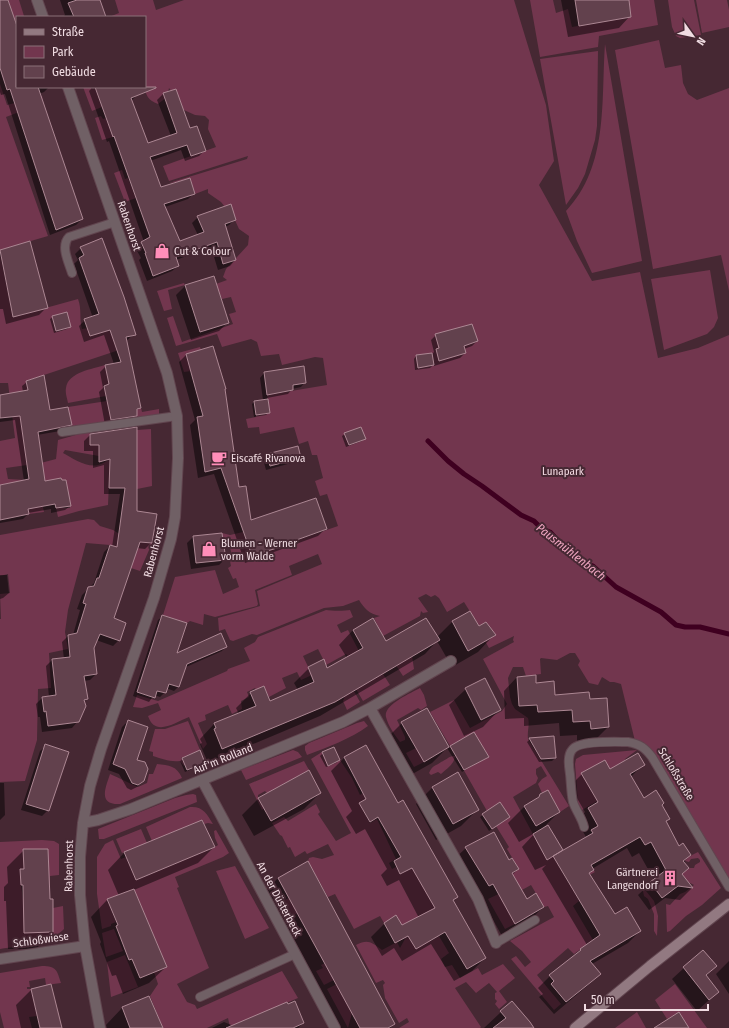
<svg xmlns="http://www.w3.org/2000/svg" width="729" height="1028" font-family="'Fira Sans Condensed',sans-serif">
<rect width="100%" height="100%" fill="#462833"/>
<path fill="#72364e" d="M8 0H19L24 16 17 17V20L15 21Z
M115 0H153L156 10 184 0H514L546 105 554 161 539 185 592 281 640 272 658 358 698 348 729 335V881L674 790 635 741 621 684 614 682H610L602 677 598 685 589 683 578 665 580 661 575 653H570L557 660 541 658 540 659 541 674 526 676 523 667H513L508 678 510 697 512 704 515 709 528 718C530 724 527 732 528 739L569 806 560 812 549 792 542 793 538 784 542 779 547 776 541 766 536 769V774L538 778 536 783 513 797 547 860 553 856 569 884 593 870 595 872 571 885 579 901 573 906 593 940 574 954 568 948 537 975 561 1004 554 1010 511 959 516 956 525 967 531 962 522 951 510 941 554 917 548 906 544 907 531 885 522 890 524 893 515 924 505 929 488 899 513 887 507 876 519 869 507 849 509 847 496 826 510 817 500 802 487 811 462 767 471 763 473 765 489 757 481 744 474 748 467 736 450 746 430 712 454 700 470 728 502 711 507 704 483 659 514 642 513 640 514 636 489 648 485 641 495 635 486 622 479 626 464 602 447 612 439 598 435 595 431 597 426 594 418 598 428 612 423 613 421 611 420 616 383 636 374 618 380 616C369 614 364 608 359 600L343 606 324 608 257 635 252 634 233 641 230 640 225 629 219 631 218 618 260 606 257 591 322 564 318 554 289 566 292 575 255 590 258 604 257 606 215 617 204 614 203 625 190 621 187 623 163 615 175 577 215 570 223 594 239 587 236 578 233 579 228 568 231 566 230 561H233L230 547 224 548 222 533 230 535 243 532 252 556 338 526 327 494 320 496 315 481 323 478 317 455H312L308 441 299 444 294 427 260 434 259 427 248 428 246 419 256 417V415L270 413 267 395 327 385 323 358 315 357 282 365 279 354 261 356 257 342 251 339 222 347 217 334 176 346 167 318 173 316 182 342 233 324 229 314 236 312 231 297 222 299 216 284 227 280 223 277 226 269 248 245 249 236 239 229 234 218 221 202 208 193V189L195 194 190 178 176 182 169 183 247 159 248 156 169 181 163 166 216 147 208 129 209 120 205 116 195 115 175 106 172 92 169 88 167 97 158 104C148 100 147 97 144 87H145V17H109L119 13Z
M530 0H553L556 13 568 9 572 27 631 17 629 0H654L658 25 599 36 598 47 540 57Z
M668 0H694L701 35 680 38 676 36 672 27Z
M696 0H727L729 10V27L702 33Z
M659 40 665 68 681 65 683 83 688 94 697 100 729 88V291L721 255 653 269 615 50Z
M605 44 642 261 592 273 577 241 566 211C609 166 601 100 605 44Z
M598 51 597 126 595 140 585 174 578 188 566 205 540 59Z
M0 84 7 105 42 96 43 103 6 117 48 236 0 250Z
M83 87H95L102 107 92 111Z
M101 116 103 119 106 118 113 137 102 140 95 118Z
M122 170 125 179 128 178 136 198 125 202 114 173Z
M0 254 13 317 78 299C82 309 79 319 82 329L88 328H109L114 341 119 350 26 381 38 432 27 465 6 468 8 479 25 480 37 477V464L56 459 58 440 90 431V445H99V456L65 450 63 453C72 458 87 468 98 465 102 464 106 461 110 459L108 505 79 511 58 517 56 508H70L66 482 62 480 38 483 44 512 29 514 22 493 8 483 0 485V441L15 438 8 383H0Z
M710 270 718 318 714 327 707 334 664 350 651 279Z
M184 283 185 285 168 290 172 309 164 311 157 291Z
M200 347 201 350 186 354 191 371 184 372 178 353Z
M105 365 109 384 104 386 106 396 68 403C67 398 65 393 66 388 68 372 93 369 105 365Z
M107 401 115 413 141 408 142 412 159 409V415L72 427 68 407Z
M151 429 152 486 137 489V430Z
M88 519 94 520 100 526 113 530 129 540 152 543 140 571 131 568 135 554 110 545 86 543 68 610 65 632 68 649 49 653 51 688 38 689 37 740 25 781 0 782V619H1L0 594 10 593 8 574 0 576V535Z
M326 610C331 611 346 611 350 610L353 617 337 625 341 633 348 630 359 651 348 657 346 654 326 665 318 649 303 656 312 675 301 680 297 672 282 678 286 688 269 697 264 686 256 690 255 688 247 692 249 697 241 701 242 709 232 714 228 705 205 715 206 720 198 723 207 744 203 749 189 717C174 723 155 737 148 716L161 710 158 703 142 708 133 707 137 695 158 701 227 671 228 669 250 661 244 648 255 642 258 637Z
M412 656 414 669 403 676 392 659Z
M383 674 390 685 363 701 356 689Z
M420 688 424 695 427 706 421 710 418 708 397 720 405 737V740L400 742C395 735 388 726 386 717 383 705 411 693 420 688Z
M354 691 360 702 347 710 343 701 345 696Z
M188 721 200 750 181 758 184 763V766L180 761C169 762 163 759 153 756V752L149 751 155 729H165Z
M364 721 368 726C350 739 328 747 307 755L305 750V746L309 743 357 723Z
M416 748 424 762 414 767 406 753Z
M293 750 298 752 302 757 246 780 241 770Z
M637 750 625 759 623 767 601 799 582 810 578 803 575 764 576 759 583 755Z
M322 752 328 765 340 760 352 778 360 795 363 793 366 799 359 803 370 823 377 819 396 859 389 863 392 869 396 867 400 874 412 868 439 908 418 918 431 941 439 936 449 953 441 959 445 967 452 965 460 978 478 968 482 975 503 964 515 978 499 991 507 1002 499 1009 495 1004 497 1001 495 999V993L497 992 489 983 476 993 466 982 455 988 481 1027 480 1028H399L409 1022 407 1018 399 1023 385 998 383 985 385 983 383 980 376 983 356 945C368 939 371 942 382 950L397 942 400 948 406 937 408 938 397 916 384 923 380 916 354 929 335 894 328 897 308 861 309 858 313 857 322 859 334 855 328 844 307 854 305 851 295 857 290 847 288 848 282 836 280 835 272 823 284 817 288 821 316 804 320 812 318 814 336 841 351 833 311 759Z
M453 756H455C454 765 447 768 441 774L438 772 431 775 429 773C433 764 435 767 441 762 446 760 448 757 453 756Z
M304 761 309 770 267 793 265 791 258 795V798L264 809 262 810 249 784Z
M157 764C169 765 177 766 182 778L120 804C97 805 106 787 110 774 120 778 128 783 138 787L147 783 149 774H153Z
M193 794 196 795 197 802 104 839H99L98 829 175 798 186 795Z
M190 807C203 806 207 814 213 824L208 823 204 824 203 820 152 841 146 827Z
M141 829 147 843 122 853 116 839Z
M216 830 229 853 223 857 175 877 179 887 177 888 209 968 177 984 187 1002 195 1005 197 1009 282 971 298 998 230 1027 228 1018 207 1028H163L150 996 158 984 154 972 167 967 134 889 107 899 116 922 111 924V926L102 929 97 894V857L105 844 113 840 121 859 126 857 136 880 215 847 218 845 215 838 214 831Z
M42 840 54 841 59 844V875L50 876V885H21L23 899H53V908L63 906 64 929C47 946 22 945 0 949V842Z
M698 852 721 888 702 905 686 916 670 931 667 932 666 904 670 905 680 894 685 892 694 885 688 882 682 874 689 868H694L695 865 700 862V860L698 858 691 859 689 862 682 860Z
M235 866 269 928 245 939 216 871Z
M643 891H646L654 901 656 908 658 916 657 936 654 931V914L648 899 644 896Z
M289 898 298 913 289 918 280 902Z
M114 929 123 951 106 957 102 933Z
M125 955 138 987 111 997 107 962Z
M325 963 334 980 324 985 316 971 323 968 321 965Z
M42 966C57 966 57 971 61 983L46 985 45 978 29 981 30 987H27V989H31L37 1016 29 1017 32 1028H4L0 1012V973Z
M337 984 352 1013 348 1028 327 989Z
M675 984 707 1028H689L679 1012 667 1019 655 1000Z
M637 1012 646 1028H615Z"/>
<path fill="#0007" d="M0 0H8L17 28V87H49L44 92 39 94 82 219 76 225 50 235 5 94 1 95 0 92Z
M60 0H99L105 17H63L65 15Z
M561 0H628L630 16 619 28 568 37Z
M91 87H134L137 95 131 101 148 144 171 136 157 100 163 94 176 90 190 129 205 150 199 156 185 161 181 150 150 161 160 188 194 193 188 199 165 207 180 242 198 235 192 223 198 217 235 219 229 225 225 227 235 260 230 266 218 270 211 247 176 260 178 266 172 271 147 281 139 260 141 258 136 249 144 242 109 141 107 142 97 113 89 91 91 89Z
M29 243 47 307 39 315 6 324 3 309H0V251Z
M81 248 134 334 126 341 140 408 136 411V416L130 421 105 425 99 392 103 388 100 372 106 366 114 364 104 335 84 342 79 326 85 320 93 318 74 264 78 260 75 254Z
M213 277 228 322 219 331 191 340 176 295 185 286Z
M53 317 70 327 67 329 54 333 50 319Z
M436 335 477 341 472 346 464 349 465 353 460 358 434 366V364L430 368 415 370 414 359 416 356 432 354 434 352 431 340Z
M213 347 238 488 250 522 325 529 318 536 274 552 272 554 245 563 214 474 198 478 190 425 195 420 179 362 186 355Z
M264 373 305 382 301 387 292 389 288 394 267 398 269 412 266 415 254 417 252 404 255 401 263 400 260 378Z
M27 382 50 411 71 425 66 430 37 435 44 482 70 506 65 510 51 513V509L28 513V514L23 519 0 523V486L24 481 15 420 0 422V396L23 392 22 386Z
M136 428V512L151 543 145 549 136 548 113 619 119 640 113 646 96 640 93 648 96 674 90 680 84 681 87 699 84 702 78 721 72 728 42 732 40 717H38L36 704 42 698 49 697 46 666 52 660 64 659 62 642 68 636 73 635 80 610 77 609 82 595 94 583 104 552 110 546 112 547 120 494H104V465L93 468V451H84V441L90 435Z
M345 434 364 439 362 441 346 447 342 436Z
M268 455 300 458 295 462 266 470 263 459Z
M193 537 225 559 219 565 191 569 187 543Z
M0 575H7L9 593 3 598 0 599Z
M470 613 479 628 494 635 478 652 452 667 437 641 425 654 320 716 208 763 200 744 202 743 200 739 214 724 239 714 236 708 251 693 270 702 298 690 294 683 309 668 327 670 347 658 339 645 353 630 386 642 437 637 452 622Z
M163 616 175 655 226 646 222 651 186 667 178 687 174 691 166 688 165 692 160 697 154 695 149 702 133 696 158 620Z
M517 677 535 684 554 696 589 701 608 727 594 741 577 742V735L560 736 559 723 524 726V718L505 719 504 691Z
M466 689 499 710 483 727 464 736 449 705Z
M427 709 449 748 451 747 487 757 462 772 447 748 432 763 407 777 385 740 402 723Z
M128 721 136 760 144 781 137 787 131 790 127 788 119 774 108 770 122 727Z
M530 739 555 758 552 761 539 762 527 742Z
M46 746 48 810 42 816 21 810 40 751Z
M366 746 398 805 456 897 453 901 485 958 472 971 454 981 431 944 402 961 394 948 382 956 371 937 385 923 402 927 419 918 399 880 387 886 381 875 387 869 365 829 356 834 346 817 352 811 331 771 344 758Z
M323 753 339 760 336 763 326 767 320 756Z
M183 759 204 762 201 765 185 772 180 761Z
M643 764 631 777 644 799 661 805 669 819 666 822 679 847 690 855 683 863 681 875 692 888 680 900 665 898 649 910 638 895 654 880 639 853 632 857 627 848 592 869V870L589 874 614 916 640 931 628 943 592 964 599 974 587 986 554 1014 539 997 543 994 538 988 550 976 587 945 542 869 546 865 535 870 522 847 535 833 519 842 508 823 525 806 535 800 540 795 559 812 542 829 562 850 558 854 581 841 586 837 577 821 585 812 570 786 582 774Z
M0 783H4L5 815 0 820Z
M433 787 478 809 461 826 436 840 416 804Z
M320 793 304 809 254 836 242 815 258 799Z
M500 803 509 817 489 831 480 817Z
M202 821 214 847 198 863 134 890 166 967 149 983 123 994 116 975 112 976 100 944 101 942 91 917 107 900 119 896 108 870 124 853Z
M466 848 518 869 512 875 526 900 543 907 530 920 502 936 480 896 453 860Z
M24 850 49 900 52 932 36 949H8L6 901H4V887L8 883 7 867Z
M278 878 394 1024 390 1028H335L262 895Z
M729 961V994L716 974Z
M716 966 706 976 718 992 697 1011 672 979 684 968Z
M31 990 61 1028H21L16 1005Z
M149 997 162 1028H107L106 1025 122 1008Z
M501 1012 532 1028H484Z
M224 1022 234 1026 303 1023 298 1028H212Z"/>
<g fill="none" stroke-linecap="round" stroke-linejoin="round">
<path stroke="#3f0020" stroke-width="5" d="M428 441 448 461 464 474 482 486 521 515 534 521 542 529 550 532 570 554 578 560 593 566 616 587 661 612 676 625 685 627H700L729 634"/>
</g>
<path fill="#62414d" stroke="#ac8793" d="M0 0H8L17 26 16 87H38L83 219 56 230 10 89 7 90 0 68Z
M77 0H100L106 17H74L68 3Z
M575 0H629L631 17 579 26Z
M95 87H156V88L131 98 148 143 177 133 163 93 176 89 190 128 197 126 206 151 191 156 187 145 150 157 161 187 190 178 195 194 164 204 180 241 204 232 197 216 231 204 236 220 225 224 236 260 223 264 217 242 176 257 179 266 153 276 145 253H146L141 242 150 237 114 136 113 137Z
M102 238 124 297 136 335 126 337 141 408 137 409V416L111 420 104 386 109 384 105 365 121 362 110 330 90 336 84 319 99 314 79 258 84 255 80 247Z
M30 241 48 308 13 317 0 250Z
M214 276 229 323 200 332 185 285Z
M67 312 71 327 56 331 52 316Z
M472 324 478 341 464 346 466 353 439 361 436 349 439 348 435 334Z
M213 346 226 389H225L239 487 246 486 251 520 316 498 327 529 280 546V547L252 556 221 468 205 472 197 417 203 416 186 354Z
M432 353 434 365 418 368 416 355Z
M304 366 306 383 293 385V390L267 395 264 372Z
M44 375 50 410 68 407 72 425 38 432 45 481 61 478 62 480H66L71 506 56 508 55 504 28 509 29 514 0 520V485L29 479 20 416 0 418V395L28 390 26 381Z
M268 399 270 413 256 415 254 401Z
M137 427V511L157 514 152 543 140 542 114 618 126 623 120 641 100 634 94 648 97 674 84 676 88 699 84 700 86 706 79 722 48 726 46 711 44 712 42 697 56 695 52 659 70 657 68 635 77 633 86 604 83 603 88 587 94 586 97 578H99L110 545 117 547 125 488H109L110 459 99 462V445H90V434Z
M361 427 366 439 349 445 344 433Z
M298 446 301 458 270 466 267 454Z
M222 533 226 560 196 563 193 536Z
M470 611 479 626 486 622 496 635 468 651 452 621Z
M162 615 187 623 177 653 221 633 227 647 187 664 179 687 169 684 166 693 157 691 155 698 137 692Z
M373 618 386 641 426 618 440 640 335 702 222 749 214 729 216 728 214 723 256 706 250 692 264 686 270 701 314 682 308 667 324 659 327 668 363 648 353 630Z
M536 675V683L554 681 555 695 589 692 590 699 607 698 609 727 591 729 590 721 573 722 572 710 538 712 537 705 519 706 517 677Z
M485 678 501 710 481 720 465 688Z
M427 708 449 747 424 762 401 722Z
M128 720 148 727 137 760 145 762 148 769 144 781 138 785 132 783 125 769 113 764Z
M474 732 489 757 464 770 450 746Z
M554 736 556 758 541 759 529 738Z
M45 744 69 752 49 811 26 804Z
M366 745 398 803 403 800 424 837 458 897 453 900 486 958 467 969 445 932 416 949 408 936 395 943 384 923 396 915 402 925 435 908 412 868 400 874 394 861 401 857 378 817 370 822 359 803 366 799 344 757Z
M334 747 340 760 328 766 322 752Z
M200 750 205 763 187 770 182 758Z
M638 753 645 765 630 774 644 798 656 790 664 803 662 805 670 819 666 821 679 846 683 843 691 855 683 861 689 868 682 874 693 888 678 886 662 898 650 882 666 870 651 842 645 845 640 837 591 865 594 870 589 873 615 914 627 907 641 931 590 961 601 974 566 1002 551 984 554 981 549 975 581 950 580 949 600 935 553 856 593 833 591 830 598 826 588 808 598 802 581 773 605 760 610 769Z
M309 770 321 793 271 821 258 798Z
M458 772 479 810 453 824 432 787Z
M548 790 560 812 536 826 524 806 539 797 540 794Z
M500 802 510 817 492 829 482 814Z
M202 820 215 847 136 880 124 852Z
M548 825 563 850 547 860 533 834Z
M494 832 509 860 512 858 519 869 512 873 527 899 536 893 544 907 515 924 493 884 489 886 465 847Z
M23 849H48L50 899H53V932L24 933 23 885H21L20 869H24Z
M308 861 395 1024 388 1028H360L278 878Z
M134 889 167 967 140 978 132 959 129 960 116 926 118 925 107 899Z
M703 950 717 966 706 975 719 992 709 1000 683 967Z
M51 984 62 1028H40L31 989Z
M149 996 163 1028H130L122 1007Z
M295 1001 304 1023 293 1028H226L287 1002 288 1004Z
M512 1001 530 1022 534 1028H493L506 1018 500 1011Z
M679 1012 689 1028H654Z"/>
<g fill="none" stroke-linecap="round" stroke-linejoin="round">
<defs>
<path id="lane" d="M72 273C69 263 60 246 69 237L115 222
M62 432 177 416
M584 827C582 818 576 811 573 802 571 793 571 783 570 774 569 767 567 756 572 750 579 740 616 742 628 742 640 744 645 748 652 757L729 887
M496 943 535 920
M200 997 295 954"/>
<path id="street" d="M37 0 43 17
M68 87 167 373 177 416 178 458 175 517 171 539 154 598 101 749 90 786 83 823 80 857V895L85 946 100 1028
M370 708 478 899 496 943
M202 780 335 1028
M83 823 98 820 131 809 343 722 370 708 451 661
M0 959 85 946"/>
<path id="secondary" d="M575 1028 650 966 729 904"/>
</defs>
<use href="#lane" stroke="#61454f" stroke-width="10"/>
<use href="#street" stroke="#61454f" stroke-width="12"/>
<use href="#secondary" stroke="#61454f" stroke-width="12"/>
<use href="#lane" stroke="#706065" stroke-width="8"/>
<use href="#street" stroke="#706065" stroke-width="10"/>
<use href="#secondary" stroke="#927981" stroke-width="10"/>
</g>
<defs>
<symbol id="shop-bare" viewBox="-9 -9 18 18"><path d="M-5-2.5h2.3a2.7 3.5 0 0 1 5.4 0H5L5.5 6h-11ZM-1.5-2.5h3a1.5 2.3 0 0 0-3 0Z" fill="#ff8eb9" stroke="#462833" stroke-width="2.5" paint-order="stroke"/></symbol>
<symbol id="cafe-bare" viewBox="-9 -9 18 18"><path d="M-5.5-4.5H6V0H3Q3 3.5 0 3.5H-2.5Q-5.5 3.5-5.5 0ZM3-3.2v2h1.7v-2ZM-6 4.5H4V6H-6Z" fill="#ff8eb9" stroke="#462833" stroke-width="2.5" paint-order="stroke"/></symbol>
<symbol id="building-bare" viewBox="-9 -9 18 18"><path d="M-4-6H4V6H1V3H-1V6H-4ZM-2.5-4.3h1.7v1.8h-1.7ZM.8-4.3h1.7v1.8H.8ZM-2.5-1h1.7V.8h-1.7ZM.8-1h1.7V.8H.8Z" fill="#ff8eb9" stroke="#462833" stroke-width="2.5" paint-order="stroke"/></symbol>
</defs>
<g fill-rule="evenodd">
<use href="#shop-bare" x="151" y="240" width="22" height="22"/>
<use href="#cafe-bare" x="208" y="447" width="22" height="22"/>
<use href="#shop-bare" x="198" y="538" width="22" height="22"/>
<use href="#building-bare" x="659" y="867" width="22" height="22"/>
</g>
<g text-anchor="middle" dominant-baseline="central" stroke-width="4" stroke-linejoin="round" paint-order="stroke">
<g font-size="11" fill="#f0dce2" stroke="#462833">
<text transform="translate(129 226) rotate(71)">Rabenhorst</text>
<text transform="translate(154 552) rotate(-75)">Rabenhorst</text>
<text transform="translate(223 759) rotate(-22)">Auf'm Rolland</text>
<text transform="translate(676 774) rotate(59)">Schloßstraße</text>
<text transform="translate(69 866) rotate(-89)">Rabenhorst</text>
<text transform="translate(279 899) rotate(62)">An der Düsterbeck</text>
<text transform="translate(41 940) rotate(-8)">Schloßwiese</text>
</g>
<g font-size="11" fill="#f0dce2" stroke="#462833" text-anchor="start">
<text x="174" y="251">Cut &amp; Colour</text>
<text x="231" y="458">Eiscafé Rivanova</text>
<text x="221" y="543">Blumen - Werner<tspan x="221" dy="13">vorm Walde</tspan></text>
<text x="658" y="872" text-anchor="end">Gärtnerei<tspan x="658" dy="13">Langendorf</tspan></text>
</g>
<g font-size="11" fill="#f3d9e2" stroke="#462833">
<text x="563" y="471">Lunapark</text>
</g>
<g font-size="12" font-style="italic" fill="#f1a7c2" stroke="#462833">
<text transform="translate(571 552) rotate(38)">Pausmühlenbach</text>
</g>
</g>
<rect x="16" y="16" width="130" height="72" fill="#462833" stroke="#8a7079"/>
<rect x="24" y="29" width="20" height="6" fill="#927981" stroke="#8a7079"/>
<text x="52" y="36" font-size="12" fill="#f0dce2">Straße</text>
<rect x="24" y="46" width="20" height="12" fill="#72364e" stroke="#8a7079"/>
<text x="52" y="56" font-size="12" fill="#f0dce2">Park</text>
<rect x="24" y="66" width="20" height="12" fill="#62414d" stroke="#8a7079"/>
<text x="52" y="76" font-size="12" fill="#f0dce2">Gebäude</text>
<g transform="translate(693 36) rotate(123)" stroke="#462833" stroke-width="3" paint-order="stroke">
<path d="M0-3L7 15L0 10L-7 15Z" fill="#f0dce2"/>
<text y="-6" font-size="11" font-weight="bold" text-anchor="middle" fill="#f0dce2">N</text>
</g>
<path d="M585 1004v6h123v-6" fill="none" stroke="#f0dce2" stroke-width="2"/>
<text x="591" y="1004" font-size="12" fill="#f0dce2" stroke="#462833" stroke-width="3" paint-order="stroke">50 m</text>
</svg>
